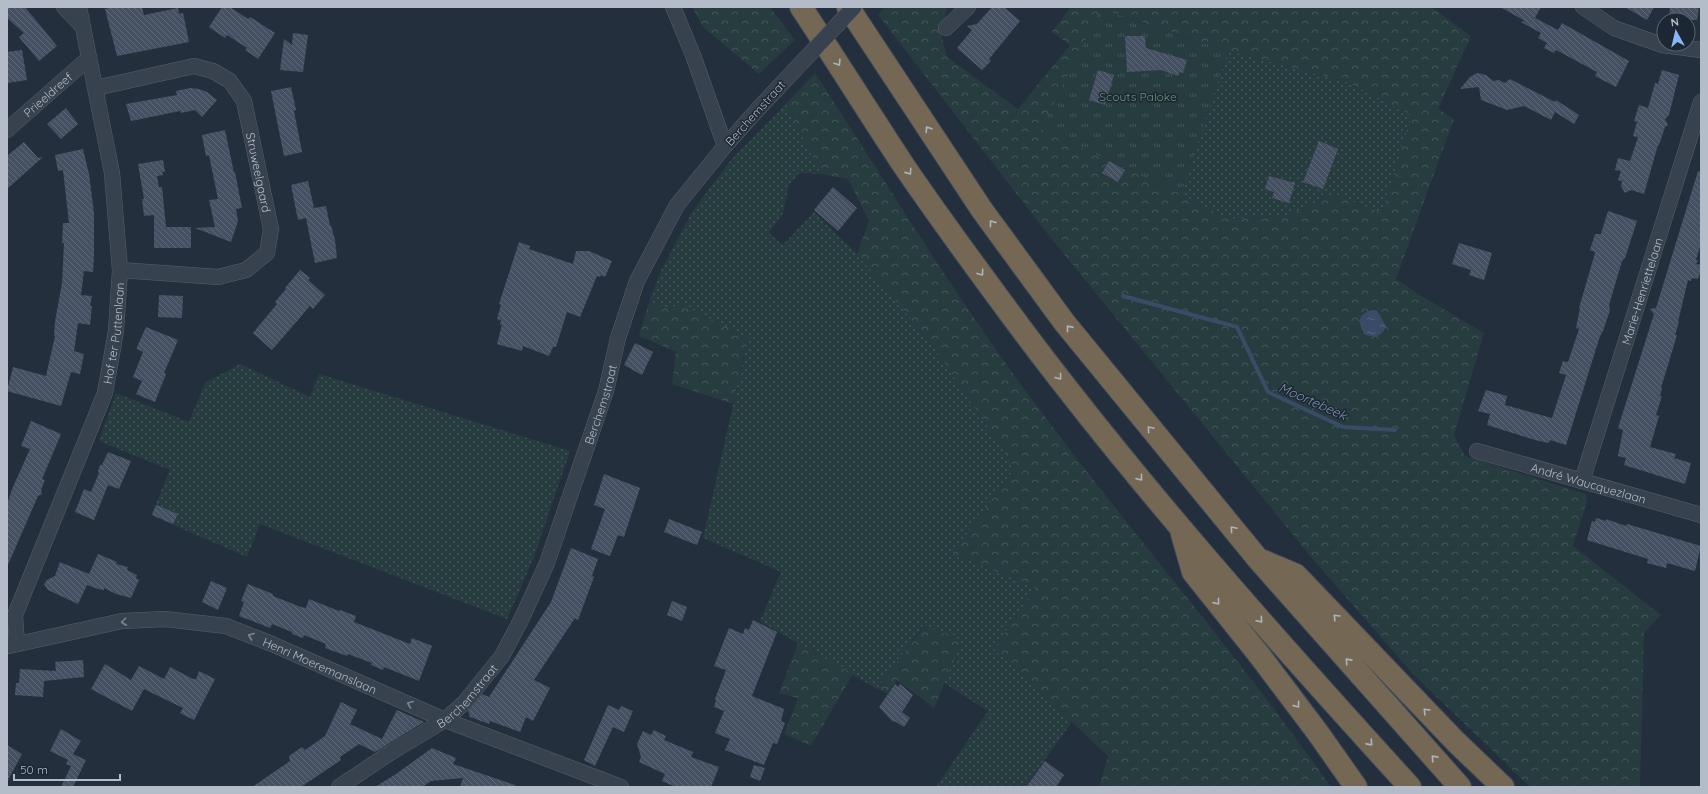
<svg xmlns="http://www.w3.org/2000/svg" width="1708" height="794" font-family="Quicksand,sans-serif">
<defs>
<pattern id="grass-dots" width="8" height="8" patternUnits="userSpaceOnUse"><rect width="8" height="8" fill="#263c3f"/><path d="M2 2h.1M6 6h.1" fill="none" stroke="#435659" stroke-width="1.8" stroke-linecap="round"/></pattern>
<pattern id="forest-crowns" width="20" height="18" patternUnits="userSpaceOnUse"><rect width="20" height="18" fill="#263c3f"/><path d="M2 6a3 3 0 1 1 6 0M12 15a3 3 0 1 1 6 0" fill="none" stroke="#435659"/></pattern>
<pattern id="park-tufts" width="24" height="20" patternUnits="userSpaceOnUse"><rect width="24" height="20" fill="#263c3f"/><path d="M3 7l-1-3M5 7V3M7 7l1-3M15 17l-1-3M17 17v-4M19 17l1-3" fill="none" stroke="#435659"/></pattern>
<pattern id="water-ripples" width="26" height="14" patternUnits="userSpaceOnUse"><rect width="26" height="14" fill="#394c67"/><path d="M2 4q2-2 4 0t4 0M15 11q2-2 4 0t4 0" fill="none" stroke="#53647b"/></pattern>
<pattern id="building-back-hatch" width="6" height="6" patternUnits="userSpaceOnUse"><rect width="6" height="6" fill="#455162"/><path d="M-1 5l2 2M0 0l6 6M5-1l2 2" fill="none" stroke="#5d6877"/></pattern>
</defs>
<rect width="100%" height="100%" fill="#242f3e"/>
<path fill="url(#grass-dots)" d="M1228 51 1347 82 1412 115 1382 213 1333 194 1290 215 1229 219 1181 194Z
M786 104 821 174 799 173 789 185 783 213 769 233 783 245 814 212 857 254 931 343 1015 468 953 553 1035 588 994 649 1072 722 1025 787H936L988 711 944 683 961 641 923 626 877 689 760 621 781 572 703 538 748 339 649 302 660 273 692 212 731 160Z
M240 364 310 397 319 374 570 451 534 557 507 619 260 524 247 557 151 515 170 470 99 441 116 393 189 422 205 383Z"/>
<path fill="url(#forest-crowns)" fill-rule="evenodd" d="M692 7H770L795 40 759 74 703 27Z
M885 7H947L941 34 947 57 1018 109 1070 45 1052 32 1071 7H1431L1471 36 1438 109 1454 119 1396 279 1423 297 1484 333 1454 435 1465 456 1586 494 1587 501 1573 546 1661 615 1644 633 1640 787H1530L1412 673 1312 558 1050 237 878 15ZM1102 9 1228 51 1347 82 1412 115 1382 213 1333 194 1290 215 1229 219 1181 194 1042 129Z
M815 73C884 179 950 288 1025 390 1124 525 1235 650 1331 787H1099L1108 756 994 649 1035 588 953 553 1015 468 931 343 857 254 869 221 848 179 821 174 786 104Z
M649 302 669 309 680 303 748 338 733 404 672 384 676 352 639 336Z
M924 626 962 640 934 708 897 680 887 694 877 689Z
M798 643 853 674 811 746 784 734 798 698 779 693Z"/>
<path fill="url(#park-tufts)" d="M1101 9 1228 51 1181 194 1041 129Z"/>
<path fill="url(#water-ripples)" d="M1371 310H1376L1380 315 1386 327C1381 337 1374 338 1364 334L1359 321 1362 315Z"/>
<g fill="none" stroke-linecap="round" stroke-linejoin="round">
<path stroke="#394c67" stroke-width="4" d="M1123 296 1237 327 1268 392 1343 427 1395 430"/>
</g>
<path fill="url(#building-back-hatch)" d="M7 7H25L57 46 39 61 19 37 24 33 7 18Z
M113 7H142L144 15 178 8 179 14 183 13 189 42 117 56 105 9Z
M222 7H230L248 19 250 17 275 33 258 59 245 50 247 48 227 35 225 38 209 27Z
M992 7H1004L1020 21 989 59 991 61 982 70 957 48 972 30 967 26 977 24Z
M1500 7H1541L1535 18 1558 30 1562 23 1629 61 1616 87 1595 76 1597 72 1556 50 1554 53 1544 48 1547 43 1538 38 1541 33 1521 22 1525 21Z
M1625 7H1654L1647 20Z
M1670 7H1699L1697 20H1669Z
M293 33 308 35 303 72 280 70 284 39 292 45Z
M1125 36H1145L1146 48 1187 60 1183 73 1180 72 1178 76 1161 70 1127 72Z
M22 50 27 80 7 83V52Z
M1098 70 1114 75 1105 105 1089 100Z
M1662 70 1679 75 1669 115 1665 119 1668 125 1665 127 1659 145H1658L1644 194 1631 190 1625 193 1621 186 1622 181 1618 180 1621 171 1615 170 1618 158 1630 161 1638 137 1633 136 1637 122 1634 121 1639 105 1648 108 1655 83 1658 84Z
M1477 73 1486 75 1493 81 1499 80 1505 83 1510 79 1555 102 1556 100 1579 115 1574 124 1555 112 1551 120 1524 106 1507 110 1481 100 1479 87 1460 89 1470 77Z
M291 87 296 110 294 111 302 152 284 156 271 91Z
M190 88 199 89 207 92 217 100 202 117 195 110 181 113 180 111 131 121 126 104 177 95 176 91Z
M66 108 78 124 61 139 47 124Z
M225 130 234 173 235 172 242 208 236 209 238 221 231 242 195 228 215 227 209 200 218 199 209 155 206 156 202 135Z
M1319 141 1338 149 1323 189 1303 182Z
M24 142 38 158 43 157 7 189V156Z
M83 149 89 174 94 213V255L93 272 84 271 81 295 92 296 90 306H92L90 325 78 323 74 351 84 354 80 374 71 372 61 406 7 391 13 367 46 376 55 336H54L55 322 62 283 64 243H62L63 223H69L63 170 58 171 55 155Z
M163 160 165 172H162L163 175 157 176 159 187H162L166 227H191V248H154V215L144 216 142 199H144L138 164Z
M1109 161 1125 170 1118 182 1102 173Z
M1698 171 1701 172V243L1696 260H1698L1696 264 1701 265V270L1698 279 1692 278 1691 281 1688 280 1678 322H1679L1675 335H1677L1661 388H1662L1660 396H1662L1656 415 1659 416 1650 447 1676 454 1674 458 1691 463 1685 484 1624 465 1626 458 1618 456 1623 430 1618 428 1654 314 1650 309 1656 308Z
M1269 176 1295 183 1289 203 1272 198 1274 192 1265 189Z
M308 181 314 208 326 206 330 226 331 225 335 240 337 258 315 263 306 218 298 220 291 185Z
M833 187 857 208 838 231 814 210Z
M1608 211 1637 221 1625 258 1622 261 1609 305 1610 310 1603 331 1600 336 1566 445 1550 440 1549 443 1535 440 1487 425 1490 414 1478 411 1486 390 1507 396 1505 405 1552 418 1566 375 1559 373 1563 361 1568 362 1579 329 1576 328 1580 308H1579L1595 253V252L1590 250 1595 234H1601Z
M519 242 530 246 529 249 573 264 576 251H589L612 261 605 277 601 275 600 277 597 276 580 317 567 312 556 347H553L549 356 523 346 522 351 497 344 502 325H500L501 320 497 319 501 305 499 304Z
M1459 243 1492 253 1484 280 1469 275 1471 270 1452 264Z
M300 270 310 278 308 280 325 295 313 309 310 306 272 350 253 333 277 304 275 302 286 289 285 288Z
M159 295 183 296 182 318 158 317Z
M146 327 178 340 164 373 166 374 155 402 136 394 142 381 133 377 143 352 137 349V347Z
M635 343 653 352 642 375 624 365Z
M31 421 61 434 42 479 45 480 41 490 42 494 38 496 7 567V505L12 489 30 449 21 446Z
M108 452 131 461 119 489 108 485 94 520 75 512 84 489 91 492 99 473 98 471 100 465H102Z
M604 474 640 488 624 537 618 535 610 556 591 549 605 509 594 505Z
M156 505 178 514 173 524 152 515Z
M1596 518 1606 521V519L1626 526 1627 524 1701 546 1695 571 1667 563 1666 568 1647 563 1648 559 1587 540 1592 521 1595 522Z
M669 519 702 532 697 545 664 532Z
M571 548 598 559 592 576 594 577 578 620 575 618 534 680 550 688 533 721 526 717 520 732 490 721 489 724 470 717 468 711 482 694 489 697 551 602Z
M98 554 117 562 116 564 128 567 127 570 137 575 136 578 139 580 131 598 116 594 104 588V590L98 589 87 585 78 604 48 590 44 584 47 580 55 576 60 562 89 574Z
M211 581 227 588 218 610 202 602Z
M248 584 273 594V596L301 607 306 608 309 599 339 611 340 610 356 616 354 622 410 644 412 638 432 646 419 681 384 667 383 670 371 665 372 663 348 654 347 656 325 648 326 644 304 635 303 638 292 634V632L272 624 270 628 239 616 244 602 241 601Z
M672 601 687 607 682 621 667 615Z
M753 620 777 632 752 696 784 709 781 721 785 723 777 744 773 743 764 765 725 750 730 739 715 733 724 711 714 707 716 700 715 699 726 670 714 666 729 628 743 634 745 628 749 630Z
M83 660 84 677 44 681 43 697 15 695 16 683H19L20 669 56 671 55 662Z
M105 664 131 680 139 666 164 679 170 667 193 679H196L199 671 215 679 194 720 180 713 183 708 144 689 132 711 91 689Z
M895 684 898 687 900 684 913 695 902 712 910 718 904 727 894 721 893 722 879 707Z
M341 702 357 710 350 724 382 739 397 710 424 722 375 752 359 744 340 757 341 760 301 787H252L290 761 289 756 302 747 305 750 325 736Z
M608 705 619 710 621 706 633 711 624 732 613 727 595 766 584 760Z
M61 729 81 741 73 754 86 760 73 787H61L71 766 66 764 68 760 50 751Z
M654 730 666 736 664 740 693 752 691 757 719 767 711 787H676L662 781 665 774 639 762 641 757 637 744 643 731 651 735Z
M7 745 22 754 7 782Z
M432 748 456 758 453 764 515 785 514 787H460L463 778 431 781 422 787H375L396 774Z
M1045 761 1064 775 1056 787H1026Z
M754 765 765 768 760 781 750 777Z"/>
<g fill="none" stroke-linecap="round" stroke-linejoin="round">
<defs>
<g id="minor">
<path d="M64 7 83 27"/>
<path d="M673 7 693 55 725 146"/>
<path d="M1583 7 1614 28 1662 45 1701 50"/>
<path d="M946 28 968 7"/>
<path id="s1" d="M96 88 194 66 213 71 230 81 244 101 271 229 267 253 246 270 218 277 120 270"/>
<path id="s2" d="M7 130 89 58"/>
<path id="s3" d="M1477 451 1701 515"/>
<path id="s4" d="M1582 481 1701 102"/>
<path id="s5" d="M17 644 15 615 105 393 116 331 120 270 112 173 79 7"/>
<path id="s6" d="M9 646 122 621 165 619 226 626 272 644 445 720 621 787"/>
<path id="s7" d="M339 787 390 753 445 720 464 703 502 656 522 618 547 563 606 391 618 338 637 281 677 205 725 146 758 109"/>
</g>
<path id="highway" d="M801 7C836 60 869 113 904 166 943 223 985 280 1026 335 1145 493 1277 641 1410 787
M848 7 982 210 1064 322 1258 559 1460 787
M1182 534 1193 572 1260 656 1318 733 1356 787
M1263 561 1296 575 1456 742 1503 787"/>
</defs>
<use href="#minor" stroke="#565f6c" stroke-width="16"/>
<use href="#highway" stroke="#434c59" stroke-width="24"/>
<use href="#minor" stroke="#38414e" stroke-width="15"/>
<use href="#highway" stroke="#746855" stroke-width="22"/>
<defs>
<path id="minor-bridge" d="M758 109 854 7"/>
</defs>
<use href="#minor-bridge" stroke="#565f6c" stroke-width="16" stroke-linecap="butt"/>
<use href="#minor-bridge" stroke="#38414e" stroke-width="15"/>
</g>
<defs><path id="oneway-chevron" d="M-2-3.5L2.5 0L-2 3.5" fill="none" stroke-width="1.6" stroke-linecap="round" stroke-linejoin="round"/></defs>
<g stroke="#aeb4bd">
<use href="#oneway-chevron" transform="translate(838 63) rotate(57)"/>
<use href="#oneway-chevron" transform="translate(928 129) rotate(-123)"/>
<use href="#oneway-chevron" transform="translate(909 172) rotate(55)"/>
<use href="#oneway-chevron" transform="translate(992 223) rotate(-127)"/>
<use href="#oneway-chevron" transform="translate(981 273) rotate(54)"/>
<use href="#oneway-chevron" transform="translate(1069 328) rotate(-129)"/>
<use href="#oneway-chevron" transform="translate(1059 377) rotate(52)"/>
<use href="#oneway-chevron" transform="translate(1150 429) rotate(-130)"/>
<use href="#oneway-chevron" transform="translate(1140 478) rotate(51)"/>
<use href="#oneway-chevron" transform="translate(1233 529) rotate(-130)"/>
<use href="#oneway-chevron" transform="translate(1217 602) rotate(51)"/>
<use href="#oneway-chevron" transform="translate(1336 617) rotate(-134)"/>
<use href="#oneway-chevron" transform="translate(1260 620) rotate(49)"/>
<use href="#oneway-chevron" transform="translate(1348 661) rotate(-132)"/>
<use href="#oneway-chevron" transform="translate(1297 705) rotate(53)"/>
<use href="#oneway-chevron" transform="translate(1426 711) rotate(-134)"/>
<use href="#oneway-chevron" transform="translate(1370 743) rotate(48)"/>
<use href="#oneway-chevron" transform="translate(1434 758) rotate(-132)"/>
</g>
<g stroke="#7c8592">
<use href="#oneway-chevron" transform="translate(124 622) rotate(173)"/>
<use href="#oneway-chevron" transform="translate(251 636) rotate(-159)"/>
<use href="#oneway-chevron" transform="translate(410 704) rotate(-157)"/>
</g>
<g text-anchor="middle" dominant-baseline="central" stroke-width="3" stroke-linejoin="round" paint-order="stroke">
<g font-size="12" fill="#b4bcc9" stroke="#1d2633">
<text stroke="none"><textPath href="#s2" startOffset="54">Prieeldreef</textPath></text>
<text transform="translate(755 113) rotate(-48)">Berchemstraat</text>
<text stroke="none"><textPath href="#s1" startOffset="237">Struweelgaard</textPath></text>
<text stroke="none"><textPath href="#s4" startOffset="199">Marie-Henriettelaan</textPath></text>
<text stroke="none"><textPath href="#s5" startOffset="329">Hof ter Puttenlaan</textPath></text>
<text stroke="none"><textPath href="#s7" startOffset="482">Berchemstraat</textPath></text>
<text stroke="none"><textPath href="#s3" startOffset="116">André Waucquezlaan</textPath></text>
<text stroke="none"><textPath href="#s6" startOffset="322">Henri Moeremanslaan</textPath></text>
<text stroke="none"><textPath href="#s7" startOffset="158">Berchemstraat</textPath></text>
</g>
<g font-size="12" fill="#6b9a76" stroke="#1d2633">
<text x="1138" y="96">Scouts Paloke</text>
</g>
<g font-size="13" font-style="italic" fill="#7c92b1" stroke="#1d2633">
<text transform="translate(1313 401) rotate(24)">Moortebeek</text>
</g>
</g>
<rect width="1708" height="794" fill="none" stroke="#b4bcc9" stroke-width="16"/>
<g transform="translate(1676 32) rotate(352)"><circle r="19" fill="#1d2633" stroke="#59626f"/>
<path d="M0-3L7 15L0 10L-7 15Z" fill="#8ab4f8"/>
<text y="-6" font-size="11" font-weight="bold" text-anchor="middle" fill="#b4bcc9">N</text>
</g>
<path d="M14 774v6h106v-6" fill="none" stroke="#b4bcc9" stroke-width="2"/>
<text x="20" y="774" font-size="12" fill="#b4bcc9" stroke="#1d2633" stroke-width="3" paint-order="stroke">50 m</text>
</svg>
